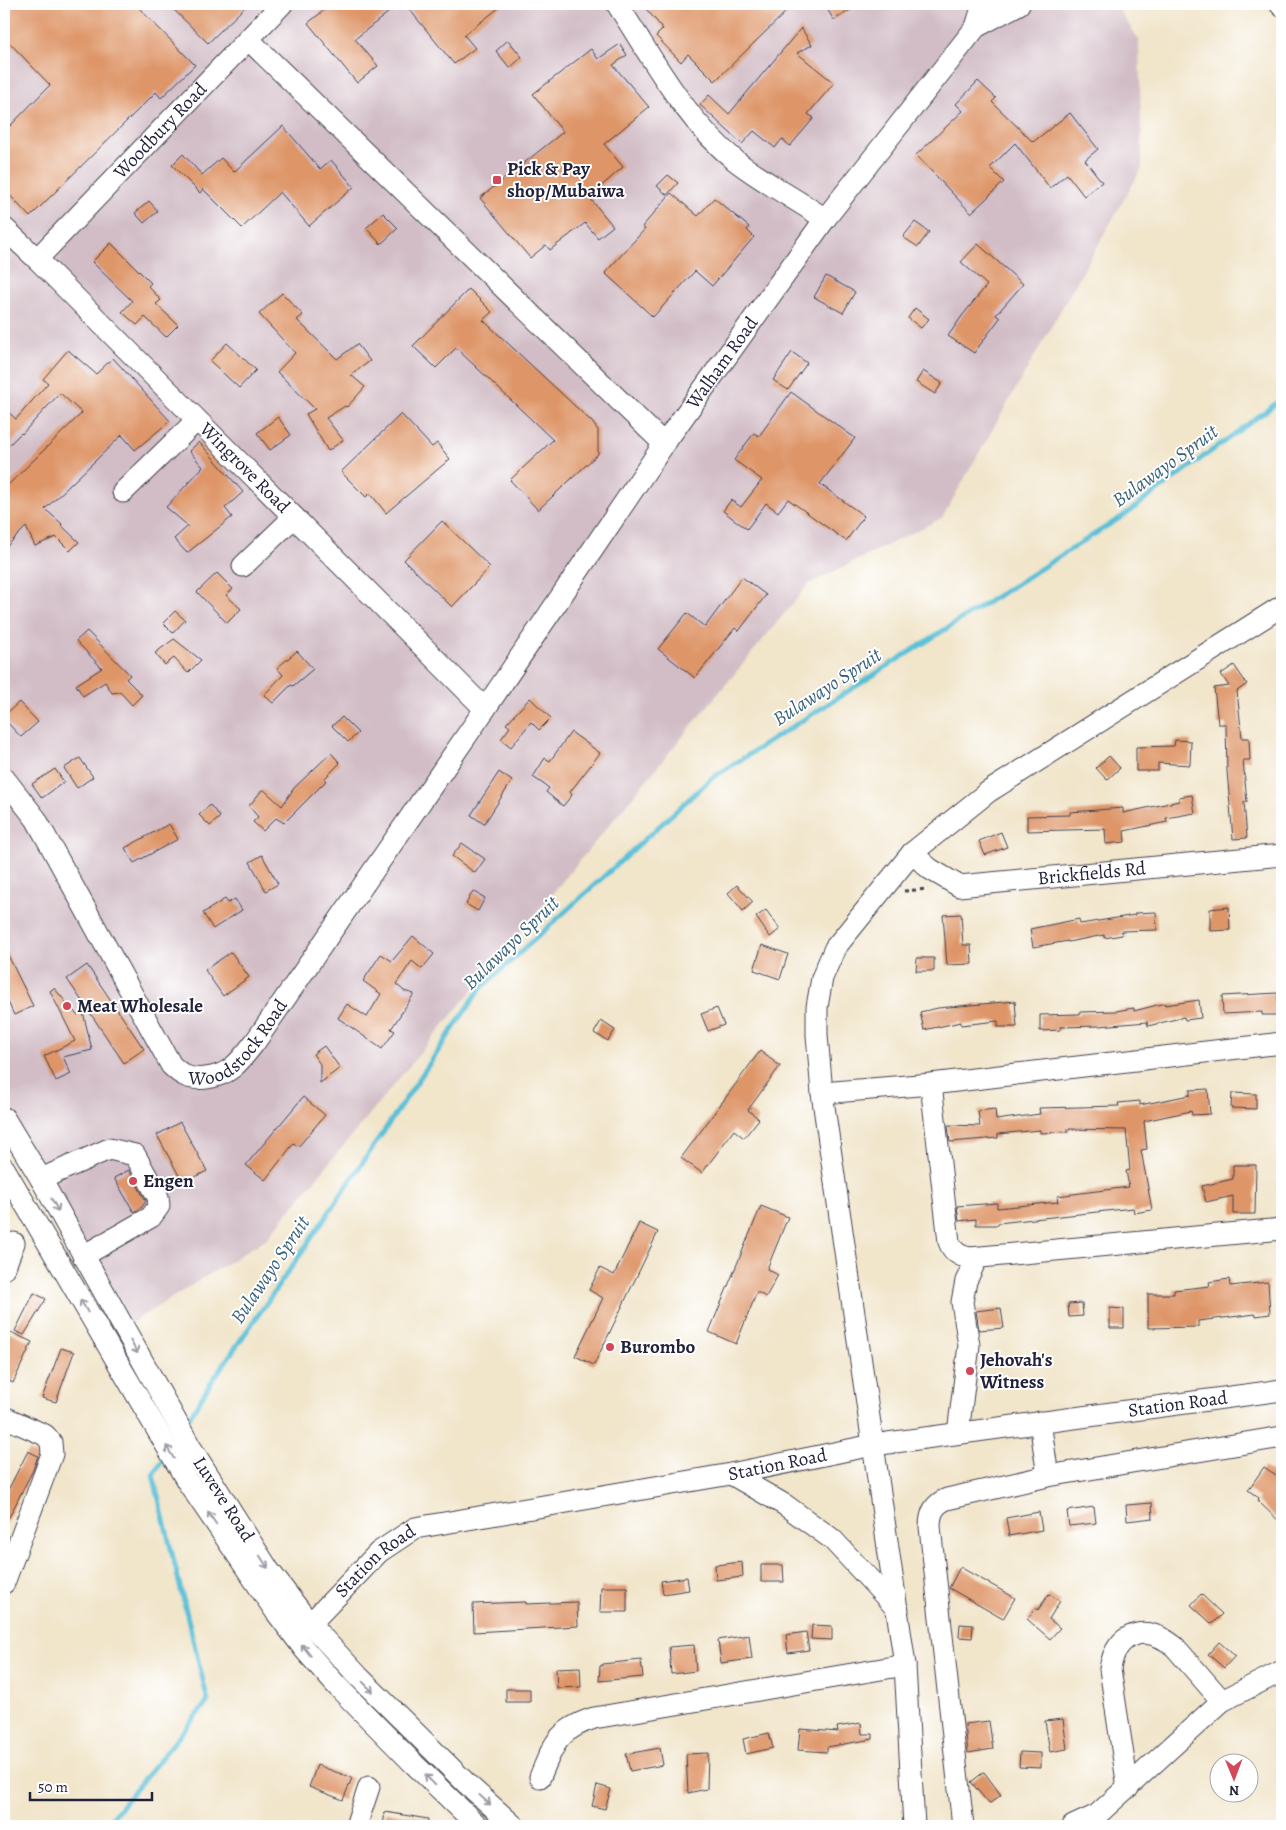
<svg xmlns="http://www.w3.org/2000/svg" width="1286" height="1830" font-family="Alegreya,serif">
<rect width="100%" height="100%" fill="#fff"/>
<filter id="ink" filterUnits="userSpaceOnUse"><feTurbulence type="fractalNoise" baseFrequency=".02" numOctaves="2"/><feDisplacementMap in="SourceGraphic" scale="10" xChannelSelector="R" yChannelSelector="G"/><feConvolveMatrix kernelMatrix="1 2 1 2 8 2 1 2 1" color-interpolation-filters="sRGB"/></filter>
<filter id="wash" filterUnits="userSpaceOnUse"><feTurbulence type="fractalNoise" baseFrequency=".0096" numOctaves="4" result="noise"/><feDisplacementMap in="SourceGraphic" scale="20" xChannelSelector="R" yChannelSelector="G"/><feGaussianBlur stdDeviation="1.12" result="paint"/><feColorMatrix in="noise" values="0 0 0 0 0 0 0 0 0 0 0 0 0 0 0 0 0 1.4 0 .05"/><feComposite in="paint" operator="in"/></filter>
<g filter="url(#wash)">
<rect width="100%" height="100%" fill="#f1e5ca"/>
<path fill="#d2bdc6" d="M4 4H1115L1139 40 1142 168 942 518 809 584 266 1239 128 1325 4 1105Z"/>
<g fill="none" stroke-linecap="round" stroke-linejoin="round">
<path stroke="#5ac0d8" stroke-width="5" d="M185 1424 214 1378 302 1252 480 989 712 778 1123 516 1282 399
M105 1826 208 1701 153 1475 166 1455"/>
</g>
<g id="blocks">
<path fill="#de9567" d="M4 4H135L195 65 161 98 156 92 30 217 4 189V120L10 126 50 85 4 37Z
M168 4H248L208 43Z
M332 4H399L355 39 378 66 357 83 308 23Z
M405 4H504L464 35 475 48 454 64Z
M642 4H794L715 81 688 54 681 62 656 36 663 29Z
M824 4H860L834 20Z
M801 28 812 45 797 53 834 83 808 114 814 118 790 146 782 139 775 148 754 131 742 144 700 105 709 95 729 114Z
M508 40 522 57 510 68 496 51Z
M620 44 627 55 613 65 649 107 604 144 623 167 589 197 613 226 598 238 585 223 550 250 546 245 530 258 480 198 563 132 533 94 591 49 598 59Z
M978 81 996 98 992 102 1033 142 1070 113 1098 149 1085 160 1102 182 1084 196 1067 174 1050 188 1015 143 990 168 1004 182 971 213 916 155 963 111 956 104Z
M283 126 320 169 331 160 354 187 309 226 280 192 242 228 203 189 200 193 172 165 183 154 202 175 221 158 234 172Z
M668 175 678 183 667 195 657 186Z
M671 193 698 216 714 198 749 227 747 230 754 237 712 286 695 271 653 317 605 273 645 229 642 227Z
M149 201 158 211 144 223 135 213Z
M383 213 398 228 381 244 366 228Z
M915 222 929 232 918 247 903 237Z
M111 243 151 283 148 286 161 300 156 304 178 325 166 337 145 317 137 325 122 312 132 301 92 262Z
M978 244 1023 284 996 315 1000 318 974 353 948 336 962 316 987 285 961 262Z
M826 276 855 292 843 313 814 297Z
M469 289 492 312 483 320 592 422 598 430V454L538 510 510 480 553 440 456 348 436 368 413 346Z
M282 293 303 315 297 320 337 359 357 344 370 361 351 375 365 387 347 407 345 406 326 418 343 440 328 451 306 414 315 409 277 372 295 353 259 314Z
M915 308 929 319 921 328 908 318Z
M227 343 256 370 239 388 210 361Z
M68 350 96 374 113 358 170 421 135 450 122 435 45 509 62 524 61 525 79 542 70 551 56 537 35 546 26 527 4 549V489L82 413 60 393 22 434 21 433 4 450V408L16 419 48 383 43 379Z
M792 352 807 363 788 390 773 380Z
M923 371 942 383 935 394 916 382Z
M791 392 855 438 820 484 864 516 846 541 788 499 778 512 766 503 747 529 723 511 731 500 741 507 762 480 734 460 754 433 759 436Z
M401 414 432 447 437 443 450 459 386 513 370 493 366 497 341 472Z
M278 417 291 435 270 450 257 433Z
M199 442 243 492 225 508 232 517 187 553 174 539 188 526 166 507 203 467 189 451Z
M442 521 490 567 452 607 404 560Z
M217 573 233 589 226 595 241 609 227 623 197 592Z
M742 577 766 595 739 631 735 628 695 678 658 649 687 613 705 627Z
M175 611 185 620 173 633 163 623Z
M87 631 130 675 126 679 142 695 132 705 120 692 112 693 105 682 83 696 76 685 102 668 76 641Z
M174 639 201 660 188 673 174 658 165 665 155 653Z
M297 651 313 669 293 686 291 685 273 703 264 695 283 675 277 668Z
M1234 665 1247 684 1237 691 1242 738H1249L1250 760H1243L1247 802H1244L1247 838 1233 839 1227 771 1226 724H1218L1214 688 1229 686 1221 674Z
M530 698 551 718 539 730 531 722 511 747 501 739 510 727 506 724Z
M19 702 38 722 21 737 4 719V716Z
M342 717 358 733 348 742 332 726Z
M571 732 600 753 570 792 572 795 563 806 546 792 549 788 533 777 545 758 550 761Z
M1175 740 1191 741 1190 765 1158 763V771H1136V747L1174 746Z
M331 753 340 763 324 779 326 781 284 823 276 818 263 831 253 822 258 817 249 806 263 789 282 806 294 788Z
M1109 756 1120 768 1107 780 1096 768Z
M80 758 93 777 77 788 64 768Z
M55 769 64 782 42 798 32 784Z
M499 772 512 781 484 824 471 815Z
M1192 795 1195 813 1166 818 1167 822 1124 831 1125 842 1106 844 1105 829 1027 831V816L1070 815V812L1123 808V813L1179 801V797Z
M210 805 220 817 210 826 199 815Z
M169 824 178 839 134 863 125 848Z
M1001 832 1007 847 985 855 979 841Z
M462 843 485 859 475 873 452 856Z
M262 855 278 884 266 891 250 862Z
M737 885 753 902 743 911 728 893Z
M473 891 485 898 478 911 466 904Z
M225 899 228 903 235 899 242 910 213 929 203 913Z
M1229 907 1230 930 1210 931V909Z
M766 910 780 929 770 937 756 917Z
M1156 912 1157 930 1121 931 1122 935 1104 938V935L1068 942V941L1033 947 1030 929 1079 919 1080 924 1135 915V913Z
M961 914 963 945H971L972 964 947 965 943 915Z
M413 936 434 954 422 969 412 961 396 984 404 991 414 994 391 1029 395 1031 382 1049 338 1018 347 1004 367 1017 381 994 363 981 381 954 392 961Z
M762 945 788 954 780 979 754 970Z
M4 947 33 1006 14 1015 4 993Z
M231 952 249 977 223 996 205 970Z
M917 958H934V971H916Z
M87 965 144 1049 124 1063 67 979Z
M54 988 77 1015 83 1012 92 1050 63 1057 71 1074 56 1081 44 1056 75 1041 50 991Z
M1278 993V1015H1262V1012L1223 1014 1222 996Z
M1199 1000 1201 1018 1185 1020 1184 1017 1148 1026 1147 1022 1099 1026 1061 1027V1030L1040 1031V1015L1080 1014V1012L1116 1011 1134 1008V1011L1165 1003V1005Z
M1015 1001 1017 1027H998V1021L961 1025V1022L924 1030 920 1012 938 1008Z
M717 1008 724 1025 708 1031 701 1014Z
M601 1021 615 1030 608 1041 594 1033Z
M324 1046 340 1068 320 1083V1064L313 1054Z
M760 1051 780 1066 748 1110 759 1119 744 1138 734 1130 702 1173 681 1158Z
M1208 1089 1210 1114 1192 1115 1191 1111 1144 1121 1147 1149 1141 1150 1152 1210 1134 1213 1133 1208 998 1223V1225H976V1219L959 1221 957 1206 997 1203V1208L1058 1202 1057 1196 1129 1187 1126 1171 1130 1170 1126 1130 1068 1129V1132L1040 1133V1130L998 1134V1138L950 1142 948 1125 980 1126 978 1111 995 1109 996 1120 1040 1114 1039 1108 1119 1106 1118 1103 1140 1101V1105L1190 1095V1090Z
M1232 1093 1256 1094V1109L1231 1108Z
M303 1097 325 1115 298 1147 294 1143 265 1180 246 1165Z
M180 1122 207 1171 183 1183 157 1135Z
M1233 1165H1256L1255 1214H1233V1196L1206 1202 1202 1186 1233 1179Z
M129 1170 146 1201 142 1207 134 1212 114 1178Z
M761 1206 788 1217 767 1269 778 1275 766 1297 757 1292 736 1344 709 1332Z
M639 1223 658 1232 594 1365 575 1356 603 1298 589 1290 600 1268 614 1275Z
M1229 1279 1230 1286 1268 1282 1270 1314 1256 1316V1314L1198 1321V1327L1148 1328V1294H1174V1290L1210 1286 1209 1282Z
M34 1293 46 1299 24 1335 15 1331Z
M1082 1303 1083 1316 1069 1317 1068 1304Z
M1001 1308 1004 1328 979 1330 976 1311Z
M1110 1308 1124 1309V1328H1110Z
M4 1329 32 1342 13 1383 4 1378Z
M61 1348 74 1352 56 1402 42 1398Z
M28 1451 38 1456 33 1470 4 1527V1498Z
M1264 1467 1282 1479V1524L1258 1501 1259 1498 1248 1490Z
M1152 1503 1153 1518 1127 1521 1126 1505Z
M1094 1507 1096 1523 1069 1526 1067 1511Z
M1039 1512 1042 1530 1009 1536 1006 1518Z
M742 1562 743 1577 716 1580 715 1565Z
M761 1565H783L784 1582H761Z
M960 1567 1015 1598 1003 1619 949 1588Z
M687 1577 689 1590 663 1594 661 1581Z
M601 1587H627V1612H600Z
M1049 1594 1060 1601 1049 1619 1060 1628 1050 1639 1027 1619 1036 1608 1038 1610Z
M1201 1594 1222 1614 1212 1624 1191 1605Z
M526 1602V1604L577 1602 578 1626 474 1632 473 1604Z
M960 1624 973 1625 972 1638 959 1637Z
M812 1625 832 1626V1640L811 1639Z
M806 1632 809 1650 788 1653 786 1635Z
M749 1635 752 1659 721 1663 718 1640Z
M1219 1642 1235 1656 1224 1668 1208 1654Z
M694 1645 696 1671 671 1674 669 1647Z
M641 1660 643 1677 599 1681 600 1666H602V1664Z
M580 1667 581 1687 557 1688 556 1668Z
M506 1689H530V1702H506Z
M1063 1719 1067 1749 1050 1752 1045 1721Z
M989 1721 993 1749 968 1753 965 1724Z
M861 1723 862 1734H873V1739L827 1747V1752L798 1750 800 1729 838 1732 837 1727Z
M769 1733 773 1748 746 1754 743 1739Z
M660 1748 663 1765 630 1771 626 1754Z
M1020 1752 1041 1753V1768L1019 1767Z
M708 1753 707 1789 688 1793 686 1754Z
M317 1765 352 1778 343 1800 309 1787Z
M984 1772 1001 1795 989 1804 971 1782Z
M597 1785 611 1789 605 1809 592 1806Z
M385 1812 428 1819 427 1826H383Z"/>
</g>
</g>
<g filter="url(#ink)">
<use href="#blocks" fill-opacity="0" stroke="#413f50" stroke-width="1"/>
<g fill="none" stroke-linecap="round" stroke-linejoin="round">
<defs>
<g id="minor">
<path d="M617 4C653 59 684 119 736 161 762 181 797 200 825 219"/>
<path d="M1280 4 1282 6"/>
<path d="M976 27 1019 4"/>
<path d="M249 40 664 444"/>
<path id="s1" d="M4 228 37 259 485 709"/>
<path id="s2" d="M37 259 282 4"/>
<path d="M123 492 197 420"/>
<path d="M243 566 294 517"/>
<path id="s3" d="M4 778 36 819 171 1065C182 1076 190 1080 206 1078 231 1075 240 1061 255 1042L485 709 664 444 825 219 976 27 983 4"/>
<path id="s4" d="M912 853 930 869 959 886 1282 855"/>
<path d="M931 1084 949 1242C953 1252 959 1256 970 1258L1282 1229"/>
<path d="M822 1093 931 1084 1282 1043"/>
<path id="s5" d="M4 1118 41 1179 191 1448 268 1569 310 1624 360 1678 467 1784 514 1826"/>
<path d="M4 1168 187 1481 276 1612 305 1650 338 1687 414 1764 478 1826"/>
<path d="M41 1179 109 1149 135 1155 158 1197 159 1206 151 1217 83 1256"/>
<path d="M4 1269 14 1243"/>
<path d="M4 1417 45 1435 51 1442 52 1454 4 1583"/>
<path d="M1040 1422 1048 1476"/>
<path d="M958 1433 969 1345 962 1302 966 1281 977 1258"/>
<path d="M731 1474 785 1505 832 1539 898 1610"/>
<path id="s6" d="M310 1624 379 1552 415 1528 731 1474 873 1445 1282 1390"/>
<path d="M540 1777C554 1744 557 1730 594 1718L905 1665"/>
<path d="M1128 1788 1110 1669C1116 1631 1147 1623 1175 1647L1222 1701"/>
<path d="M356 1826 369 1787"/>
<path d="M914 1826 905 1665 822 1093 817 1035V1007L822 978 835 948 912 853 988 792 1282 606"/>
<path d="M963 1826 930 1527C930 1513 934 1504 947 1499L1048 1476 1282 1437"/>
<path d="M1073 1826 1097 1815 1222 1701 1282 1671"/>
</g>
</defs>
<use href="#minor" stroke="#413f50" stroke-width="23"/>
<path stroke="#413f50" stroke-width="3" stroke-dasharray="4 4" stroke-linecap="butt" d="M904 891 928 889"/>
<use href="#minor" stroke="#fff" stroke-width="21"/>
</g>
<defs><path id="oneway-shaft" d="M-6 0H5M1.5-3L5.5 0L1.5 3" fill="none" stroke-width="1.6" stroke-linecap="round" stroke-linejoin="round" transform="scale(1.25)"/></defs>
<g stroke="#9c9ca7">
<use href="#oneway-shaft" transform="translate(55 1205) rotate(61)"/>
<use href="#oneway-shaft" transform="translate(84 1306) rotate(-120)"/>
<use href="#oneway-shaft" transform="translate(134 1347) rotate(61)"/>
<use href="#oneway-shaft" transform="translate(170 1452) rotate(-121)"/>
<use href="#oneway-shaft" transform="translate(212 1518) rotate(-124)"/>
<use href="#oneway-shaft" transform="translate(264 1562) rotate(57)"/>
<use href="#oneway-shaft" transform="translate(306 1650) rotate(-129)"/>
<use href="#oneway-shaft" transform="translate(368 1687) rotate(45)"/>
<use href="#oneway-shaft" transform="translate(430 1780) rotate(-135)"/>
<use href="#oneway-shaft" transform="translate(485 1800) rotate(42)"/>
</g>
</g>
<g fill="#d1495b" stroke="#fff" stroke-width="2">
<rect x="492" y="175" width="10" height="10" rx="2.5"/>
<circle cx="67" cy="1006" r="5"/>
<circle cx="133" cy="1181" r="5"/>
<circle cx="610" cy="1347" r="5"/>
<circle cx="970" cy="1371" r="5"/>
</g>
<g text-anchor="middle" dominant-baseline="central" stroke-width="4" stroke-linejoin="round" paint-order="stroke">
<g font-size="19" fill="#22223b" stroke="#fff">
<text stroke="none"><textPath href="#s2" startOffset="178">Woodbury Road</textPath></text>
<text stroke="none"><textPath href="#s3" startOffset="1259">Walham Road</textPath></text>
<text stroke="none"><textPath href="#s1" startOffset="340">Wingrove Road</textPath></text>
<text stroke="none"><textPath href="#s4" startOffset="191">Brickfields Rd</textPath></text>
<text stroke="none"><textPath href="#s3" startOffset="419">Woodstock Road</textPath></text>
<text stroke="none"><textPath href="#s6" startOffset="916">Station Road</textPath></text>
<text stroke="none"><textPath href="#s6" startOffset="511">Station Road</textPath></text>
<text stroke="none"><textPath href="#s5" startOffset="440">Luveve Road</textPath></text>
<text stroke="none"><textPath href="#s6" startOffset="91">Station Road</textPath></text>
</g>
<g font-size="19" font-weight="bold" fill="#22223b" stroke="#fff" text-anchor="start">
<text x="507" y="169">Pick &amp; Pay<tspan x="507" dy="22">shop/Mubaiwa</tspan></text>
<text x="77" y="1006">Meat Wholesale</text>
<text x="143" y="1181">Engen</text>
<text x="620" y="1347">Burombo</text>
<text x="980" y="1360">Jehovah's<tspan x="980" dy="22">Witness</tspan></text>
</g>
<g font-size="20" font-style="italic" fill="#38617a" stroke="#fff">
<text transform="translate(1165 466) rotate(-36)">Bulawayo Spruit</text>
<text transform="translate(827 687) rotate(-33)">Bulawayo Spruit</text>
<text transform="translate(511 943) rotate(-44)">Bulawayo Spruit</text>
<text transform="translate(270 1270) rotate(-56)">Bulawayo Spruit</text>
</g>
</g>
<rect width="1286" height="1830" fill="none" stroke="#fff" stroke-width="20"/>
<g transform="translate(1234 1778) rotate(179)"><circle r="24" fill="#ffffff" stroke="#a7a7b1"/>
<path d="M0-4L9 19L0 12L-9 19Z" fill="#d1495b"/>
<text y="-8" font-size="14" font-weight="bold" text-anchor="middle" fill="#22223b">N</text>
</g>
<path d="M30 1792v8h122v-8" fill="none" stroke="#22223b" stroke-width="2.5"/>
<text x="38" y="1792" font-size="15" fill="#22223b" stroke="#ffffff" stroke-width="4" paint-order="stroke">50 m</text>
</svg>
